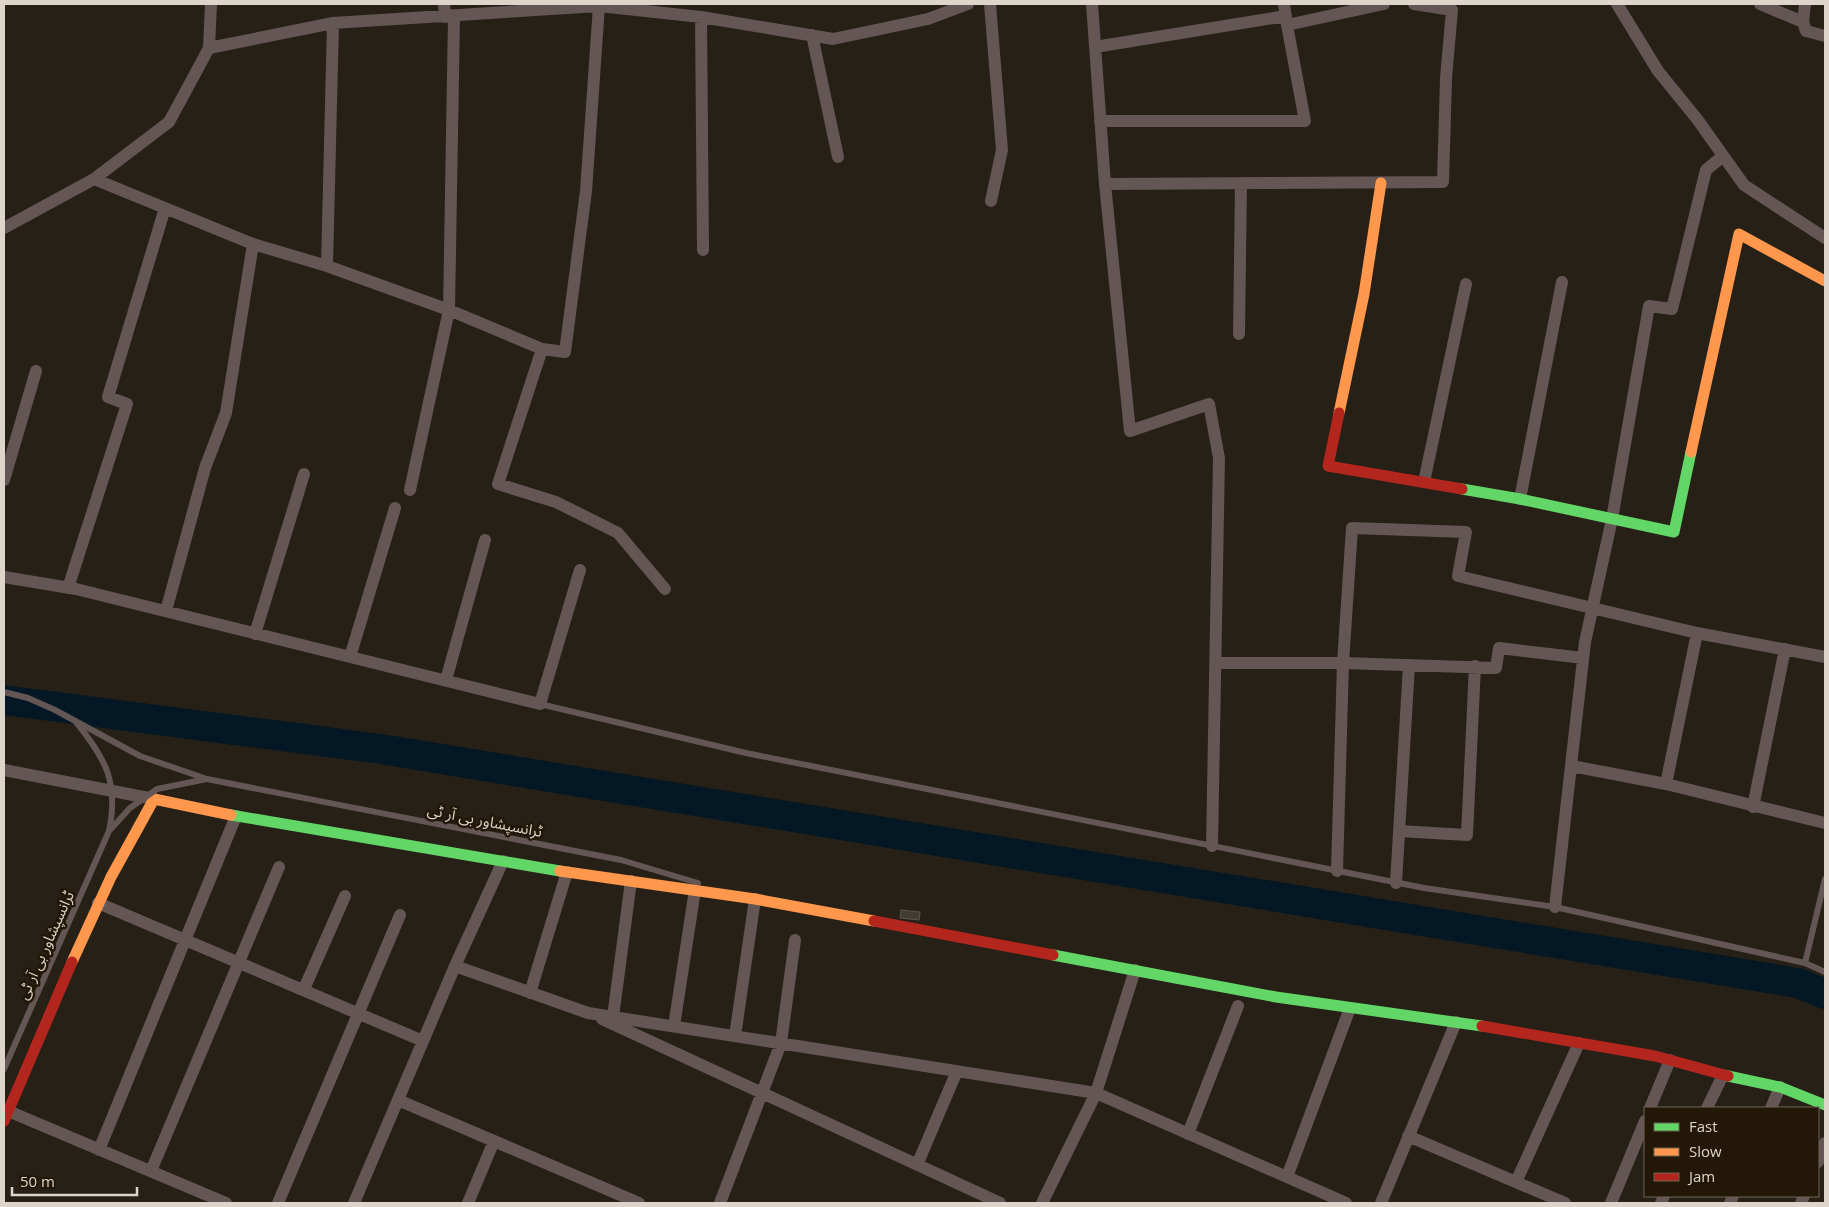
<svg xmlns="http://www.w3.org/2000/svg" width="1829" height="1207" font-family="'Open Sans','Noto Sans Arabic',sans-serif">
<rect width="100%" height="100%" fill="#262016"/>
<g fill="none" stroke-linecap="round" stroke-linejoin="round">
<path stroke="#031824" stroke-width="30" d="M4 700 381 749 1798 983 1825 994"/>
</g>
<path fill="#403b33" stroke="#5b564e" d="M901 910 920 912 919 920 900 918Z"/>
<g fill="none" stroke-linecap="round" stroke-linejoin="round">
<path stroke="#645655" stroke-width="6" d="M4 692 28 698 55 710 140 756 207 779 621 860 698 883
M540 704 746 753 1424 888 1555 907 1805 963 1825 972
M1805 963 1825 879"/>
<path stroke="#645655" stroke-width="12" d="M444 4 445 17
M990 4 1002 150 991 201
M1092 4 1105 184 1130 431 1209 404 1219 458 1212 846
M1284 4 1287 25 1384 4
M1617 4 1658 71 1697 119 1744 185 1825 238
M1760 4 1803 22
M1805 4 1803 22 1806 31 1825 36
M701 17 703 250
M812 35 838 157
M1095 47 1286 16
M209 48 333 23 599 6 701 17 833 39 928 19 968 4
M1100 121H1305L1287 25
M94 179 253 244 327 266 449 310 542 349 565 352 586 191 599 6
M1105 184 1443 182 1446 78 1452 10 1414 4
M4 228 94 179 169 122 209 48 211 4
M327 266 333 23
M1239 334 1241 183
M542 349 498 484 556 502 618 533 665 589
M4 480 36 371
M1424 482 1466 284
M410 490 449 310 454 17
M1520 499 1562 282
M4 577 76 589 540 704 580 570
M68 588 127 404 108 397 165 208
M166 611 205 468 226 413 253 244
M1697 633 1825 657
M255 634 304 474
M350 657 395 508
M1216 663H1343L1496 668 1499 648 1583 658
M446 680 485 540
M1572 766 1666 784 1825 823
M4 770 154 799
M1753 807 1785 649
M1399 831 1467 835 1475 666
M1337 871 1343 663 1352 528 1466 532 1458 576 1697 633 1666 784
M1396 883 1409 665
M98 903 423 1041
M1555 907 1585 642 1612 519 1649 306 1672 309 1706 170 1723 156
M455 966 588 1013 1096 1093 1346 1203
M304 989 345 896
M530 993 567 872
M613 1017 631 881
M602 1019 1000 1203
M674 1026 695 890
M735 1036 755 899
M398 1100 639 1203
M1650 1108 1670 1060
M1707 1108 1723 1075
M1771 1108 1780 1087
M8 1111 226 1203
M1188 1134 1238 1006
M1408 1136 1565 1203
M99 1150 236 816
M1818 1162 1825 1143
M917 1165 957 1071
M151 1171 279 867
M1287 1177 1350 1008
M1516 1182 1579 1043
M278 1203 400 915
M354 1203 455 966 503 861
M468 1203 494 1141
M720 1203 781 1043 795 940
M1042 1203 1096 1093 1135 970
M1381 1203 1456 1022
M1611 1203 1645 1121
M1661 1203 1664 1196
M1730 1203 1733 1196
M1801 1203 1804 1196"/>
<path stroke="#63d668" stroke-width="11" d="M1462 489 1520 499 1674 532 1691 452
M231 815 560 871
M1053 955 1276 997 1482 1026
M1728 1076 1780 1087 1825 1105"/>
<path stroke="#ff974d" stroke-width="11" d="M1339 413 1364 294 1381 183
M1691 452 1739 234 1825 281
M560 871 755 899 874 921
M72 962 111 877 154 799 231 815"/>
<path stroke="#b3261e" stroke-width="11" d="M1339 413 1328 466 1462 489
M874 921 1053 955
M1482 1026 1655 1056 1728 1076
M4 1121 72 962"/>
<path stroke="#645655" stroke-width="6" d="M110 830 130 808 157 789 207 779
M4 1069 109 831C119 783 106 759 76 722"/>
</g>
<g text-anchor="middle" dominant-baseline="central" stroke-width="5" stroke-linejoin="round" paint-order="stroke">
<g font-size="15" fill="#ddd5ca" stroke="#231807">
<text transform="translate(485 820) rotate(11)">ٹرانسپشاور بی آر ٹی</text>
<text transform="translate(45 945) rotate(-66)">ٹرانسپشاور بی آر ٹی</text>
</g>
</g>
<rect width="1829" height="1207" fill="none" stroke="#ddd5ca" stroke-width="10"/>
<rect x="1644" y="1107" width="175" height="90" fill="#231807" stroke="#6d6455"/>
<rect x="1654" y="1123" width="25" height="8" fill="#63d668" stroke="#6d6455"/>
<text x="1689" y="1132" font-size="15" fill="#ddd5ca">Fast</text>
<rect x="1654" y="1148" width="25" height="8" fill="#ff974d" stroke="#6d6455"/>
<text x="1689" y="1157" font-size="15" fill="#ddd5ca">Slow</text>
<rect x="1654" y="1173" width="25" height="8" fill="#b3261e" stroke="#6d6455"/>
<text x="1689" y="1182" font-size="15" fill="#ddd5ca">Jam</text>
<path d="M12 1187v8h125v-8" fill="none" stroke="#ddd5ca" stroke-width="2.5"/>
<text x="20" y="1187" font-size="15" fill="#ddd5ca" stroke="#231807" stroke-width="4" paint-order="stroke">50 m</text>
</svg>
